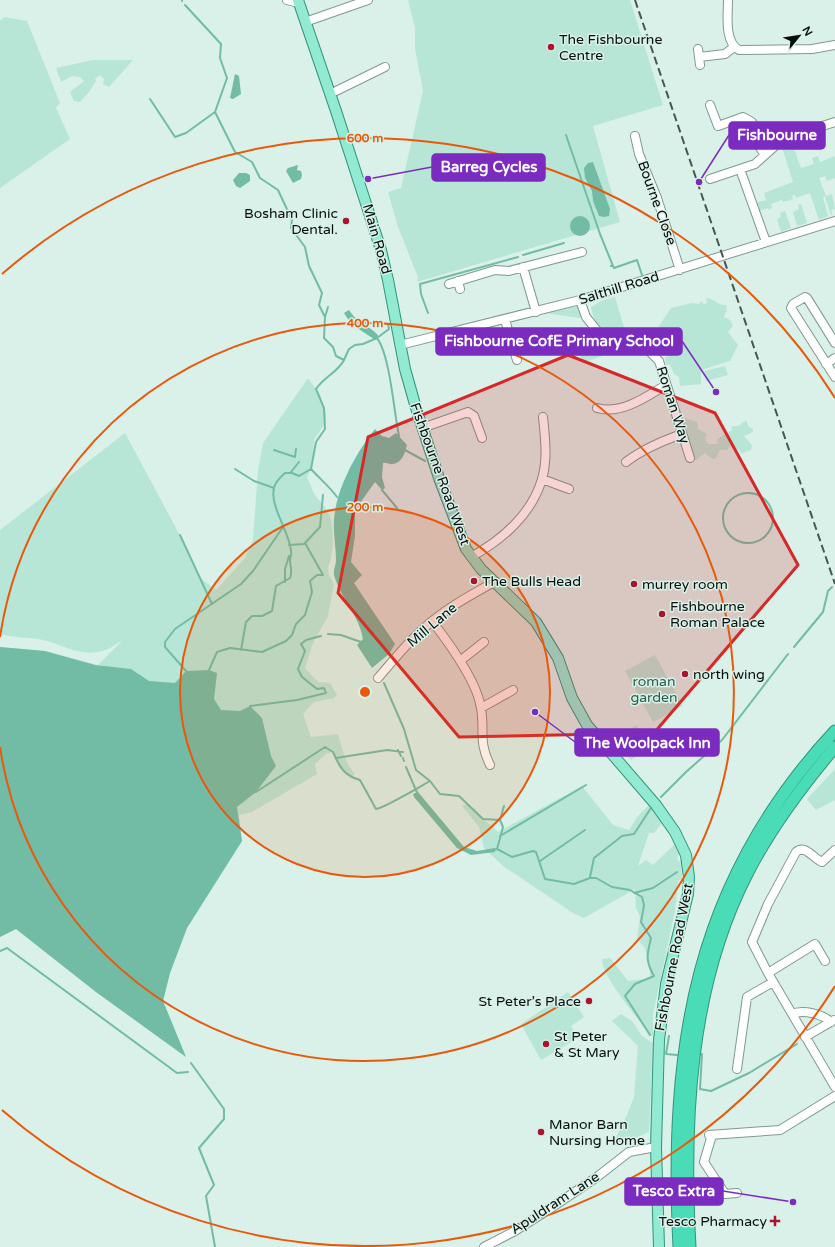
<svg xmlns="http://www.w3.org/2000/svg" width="835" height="1247" font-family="'Varela Round',sans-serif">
<rect width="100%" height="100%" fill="#d9f1e8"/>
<path fill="#b8e6d6" d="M408 0H630L663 105 593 126 620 222 417 282 418 277 398 227 388 192 401 188 423 91 415 49V28Z
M4 17 27 21 60 103 56 108 70 139 0 188V21Z
M93 60H133L109 87 103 84 104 79 100 75 95 79 96 81 89 92 80 102 74 101 70 92 84 81 80 77 72 76 61 82 56 68Z
M791 140 801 168 814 164 812 158 818 156 820 162 835 156V178L827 181 825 176 819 178 826 196 832 194 835 209 831 210 833 216 830 213 825 196 823 197 828 216 819 220 810 193 796 198 795 195 792 196 793 199 783 202 782 200 771 204 772 208 769 210 768 208 759 211 756 203 766 200 764 193 793 182 781 144Z
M801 204 807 223 797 226 793 212 799 209 798 205Z
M785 211 791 228 781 232 777 220 781 216 780 213Z
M615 297 625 331C604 327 596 332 591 307L601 301Z
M706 298C714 298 718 306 726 305L727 311 725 313 724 317 730 320 733 326 728 332 738 345 730 361 701 370V384L680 386 679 377 674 374 670 365 666 364 665 358 668 356 670 348 667 341 663 340 662 332 658 331 659 326 671 308 692 303 699 304 701 301 704 304 707 303Z
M573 306H578L581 310 580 318 545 313Z
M595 338 611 347 610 356 605 355 582 363 580 351 583 346Z
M725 366 728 375 706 381 704 371Z
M308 378 319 393 326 413V422L314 440 313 463 307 478C310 483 312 490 315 495 319 501 325 506 328 512 335 524 334 556 328 567L329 575 334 584 328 616 313 643 305 668 318 682 330 683 337 695 334 698 314 702 303 714 311 737 338 734C342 749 345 763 355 774L351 777 339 767 333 752 327 753 315 764 317 774 252 812 239 815 242 841 187 928 170 973 163 1001 186 1057 96 992 16 929 0 937V852L238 815 237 807 255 792 0 760 201 703 0 647 45 651 98 665 122 641C117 643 113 647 108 649 82 659 67 646 43 640 29 637 14 638 0 634V530L125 433 176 528 198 576 216 590 245 558 253 540 258 471 263 443Z
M685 418 697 422 698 429 707 434 705 439 708 444H718L717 439 732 430 731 427C736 425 739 428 743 422L747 421 748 426 753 429V432L744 436 752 445 751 450 741 454 739 450 730 446 727 450H720L715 459H712L705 453 696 460 688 457 682 425 684 423Z
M655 655 683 706 653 722 625 671Z
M637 725 648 748 631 760 611 739Z
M835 769V800L816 810 807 799Z
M582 786 613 825 629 830 638 816 651 803 663 822 654 833H649L638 866 646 860 653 865 676 843 680 851 677 859 679 862 681 860 682 879 678 881 675 911 653 1014V1036L650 1035C639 1019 601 976 602 959L610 958 628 981 651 978 645 948 637 939 640 917 636 908 635 889 584 918 573 913 503 866 484 848 479 827 462 806 467 804 498 832Z
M568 992 584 1017 571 1026 578 1038 541 1060 521 1024Z
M621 1014 633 1022 641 1035 653 1043 649 1132 616 1146 614 1141 627 1115 634 1097 638 1046 612 1021Z"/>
<path fill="#72bca5" d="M235 74 239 76 241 94 233 99 230 98Z
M593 162 610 209 609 216 604 217 599 216 593 201 592 191 585 178 584 168 588 163Z
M298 165 297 170 301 171 302 175 301 179 293 183 286 171 288 168Z
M239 173H246L250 175V181L240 188 236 186 233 180Z
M570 226a10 10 0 1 1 20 0a10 10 0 1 1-20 0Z
M349 310C356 322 368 325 378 335L377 338 374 339 351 324 344 313Z
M375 429 382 436 389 438 396 433 407 445C405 452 403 462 393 464 390 465 387 462 383 463L382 477 385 488 382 490 375 482 355 510V536L351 562 362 575 354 583 395 644 389 654 372 668 357 645 363 639C360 617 339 595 334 575 333 570 336 565 336 560 336 547 333 533 334 520 336 489 356 453 375 429Z
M0 647 45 651 95 665 131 669 149 681 175 683 186 671 209 670 217 673 214 699 221 710 240 711 250 706 262 718 271 756 276 766 256 792 237 807 242 841 187 928 170 973 163 1001 186 1057 96 992 16 929 0 937Z
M418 792 464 847 477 851 495 848V852L471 855 457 848 414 797 413 794Z"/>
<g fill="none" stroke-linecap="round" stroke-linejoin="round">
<path stroke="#72bca5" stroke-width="2" d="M182 1V0
M185 5 221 44 220 58 227 78 215 112
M150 99 175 137 186 133 215 112 235 152 252 162 260 178 278 190 292 220 291 228 305 247 309 266 322 293 319 305 325 317 324 338 333 347 336 356 344 360C338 372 324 377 316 389L324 408 325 429 316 442 311 469
M566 135 600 234 613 266H611
M523 255 564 243
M613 266 614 268 637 260 642 275
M428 313 421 294 420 284 518 257
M325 317 328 307
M376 337C390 352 394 414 399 436
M344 360 349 349 355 345 363 344 377 338 389 329 388 324
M274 450 295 457 296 449
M405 450 425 461
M235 469 254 481 274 488
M291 472 299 462
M382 490 397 508
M723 518a25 25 0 1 1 50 0a25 25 0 1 1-50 0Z
M180 535 212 604
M289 545 304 544 320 527 323 495
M285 582V569L289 556
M328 634 341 635 361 642
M794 647 823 612 828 591 832 587
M241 650 246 622 252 616H262L272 611 276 586 290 578C293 570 290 568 290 560 290 557 292 554 291 551 290 532 267 503 275 485 277 480 282 476 285 473H292L299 476 311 469C320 479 329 486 337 497
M209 670 217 652 230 648 262 652 286 641 292 635 296 624 305 615 312 592 310 581 317 575H323L305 543
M186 671 165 647V642L175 629 241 584 253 571 283 527
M384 683 404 729 416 770 430 781 440 794 459 796 483 819 500 820 503 827 497 849
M250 706 297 700 326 693 324 688 317 689 302 677 298 669 305 651 301 644 306 640 321 636
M398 750 401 756
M336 758 387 750 403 752
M403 758 404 761
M406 767 418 795
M256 792 325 747 333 752C339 766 344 776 360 780L376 809C384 808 421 786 430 781
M661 797 686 772 722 740 788 654
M500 820 504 806
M500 836 586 785
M493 850 497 849 512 857 533 851 536 852 545 879 574 884 590 878H596L612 887 630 890 642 897 644 905 641 922 651 938C647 955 645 960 654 976L635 984 625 996 650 1035
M540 861 585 830
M590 877 594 858 622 836 634 834 651 808
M634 893 653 888 677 872
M0 951 7 948 177 1073 188 1072
M669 1036 666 1054 677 1055
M702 1054 700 1089 711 1091 749 1073 797 1044
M191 1063 224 1109V1119L199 1148 214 1185 206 1196 215 1247"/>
<defs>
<path id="minor" d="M287 0 299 3
M728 0C728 15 724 42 739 50L812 49 835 45
M305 22 368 0
M698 49 700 65
M699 57 725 54 734 47
M330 94 385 67
M710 105 718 126 743 117 752 122 759 146 765 155
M635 136 639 154 657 198 680 270
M710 179 740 169
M766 242 740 169 755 164 784 138 835 122
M523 267 536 312
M458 281 460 289
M449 284 495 270 509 271 582 252
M580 300 586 317 599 333 627 340 648 350 659 361 690 458
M505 320 517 360
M835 343 807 298 805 297 793 304 791 308 835 377
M400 345 580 300 835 221
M826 364 835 358
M597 408C621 415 646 397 666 385
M422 428 468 412 474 416 482 438
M626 462C643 449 662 441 682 434
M542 479 569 489
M471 557C502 540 532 514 542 479 548 459 545 437 543 417
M432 621C449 643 477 681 481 708 485 732 478 740 490 765
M460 661 484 642
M378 678C392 662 406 644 422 630 443 610 469 596 494 582
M481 708 513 690
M835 850 822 862C813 858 805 844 796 852L768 904 752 942 768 973 835 1087
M768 973 815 944 825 961
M792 1014C803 1009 822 1014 831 1022
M805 1037 834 1020
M737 1069 747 997 773 982
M709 1135 780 1130 835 1096
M712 1135 704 1162 725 1194 737 1193
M484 1247 515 1231 548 1210 597 1177 629 1152 656 1147"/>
<path id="major" d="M298 0 336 111 381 250 388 280 405 369 416 408 439 478 466 549 481 569 536 622 558 658 572 698 587 725 656 805 675 832 686 855 689 877 688 894 666 984 659 1040 656 1147 659 1247"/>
<path id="highway" d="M679 1247C669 1048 694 882 835 731
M690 1247C683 1122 689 987 747 874 771 827 801 787 835 747"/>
</defs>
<use href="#minor" stroke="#829890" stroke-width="10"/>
<use href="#major" stroke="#32947a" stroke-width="12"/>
<use href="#highway" stroke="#32947a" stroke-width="13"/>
<use href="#minor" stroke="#fff" stroke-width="8"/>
<use href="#major" stroke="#92ead3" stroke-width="10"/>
<use href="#highway" stroke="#49dcb6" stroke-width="11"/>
<path stroke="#495651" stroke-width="2" stroke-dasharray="8 4" stroke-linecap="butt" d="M635 0 835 584"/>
</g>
<path fill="#d62828" fill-opacity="0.2" stroke="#d62828" stroke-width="3" stroke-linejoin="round" d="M568 355 715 413 798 565 654 733 459 737 338 593 368 437Z"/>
<circle cx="365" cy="692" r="185" fill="#e8590c" fill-opacity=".12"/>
<g fill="none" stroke="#e8590c" stroke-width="2">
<circle cx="365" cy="692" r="185"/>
<path d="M0 637A369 369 0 1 1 0 747"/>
<path d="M835 986A554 554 0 0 1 2 1110M2 274A554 554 0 0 1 835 398"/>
</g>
<g fill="#aa142e" stroke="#d9f1e8" stroke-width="1.5">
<circle cx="551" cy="47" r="4"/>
<circle cx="346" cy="221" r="4"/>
<circle cx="474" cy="581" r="4"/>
<circle cx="634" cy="584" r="4"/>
<circle cx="662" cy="614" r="4"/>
<circle cx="685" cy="674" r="4"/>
<circle cx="589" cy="1001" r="4"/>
<circle cx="546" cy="1044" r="4"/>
<circle cx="541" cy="1132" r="4"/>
<path d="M773 1215h4v4h4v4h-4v4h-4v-4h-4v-4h4z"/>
</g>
<g text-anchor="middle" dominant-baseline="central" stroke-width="3" stroke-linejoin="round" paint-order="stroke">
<g font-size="14" fill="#060e0b" stroke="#d9f1e8" text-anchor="start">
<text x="559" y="39">The Fishbourne<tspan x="559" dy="16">Centre</tspan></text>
<text x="338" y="213" text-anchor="end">Bosham Clinic<tspan x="338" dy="16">Dental.</tspan></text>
<text x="482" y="581">The Bulls Head</text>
<text x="642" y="584">murrey room</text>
<text x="670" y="606">Fishbourne<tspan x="670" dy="16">Roman Palace</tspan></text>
<text x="693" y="674">north wing</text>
<text x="581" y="1001" text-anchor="end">St Peter’s Place</text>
<text x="554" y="1036">St Peter<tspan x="554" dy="16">&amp; St Mary</tspan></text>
<text x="549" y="1124">Manor Barn<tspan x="549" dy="16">Nursing Home</tspan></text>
<text x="767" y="1221" text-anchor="end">Tesco Pharmacy</text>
</g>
<g font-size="14" fill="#060e0b" stroke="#d9f1e8">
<text transform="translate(657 203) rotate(70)">Bourne Close</text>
<text transform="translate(377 239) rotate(74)">Main Road</text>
<text transform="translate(619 288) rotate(-17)">Salthill Road</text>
<text transform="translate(673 405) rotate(72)">Roman Way</text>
<text transform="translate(440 474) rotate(70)">Fishbourne Road West</text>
<text transform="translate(432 625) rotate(-40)">Mill Lane</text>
<text transform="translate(674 957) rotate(-79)">Fishbourne Road West</text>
<text transform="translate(555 1203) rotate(-33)">Apuldram Lane</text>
</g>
<g font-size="14" fill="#266050" stroke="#d9f1e8">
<text x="654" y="681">roman<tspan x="654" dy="16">garden</tspan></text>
</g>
</g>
<circle cx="365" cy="692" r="6" fill="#e8590c" stroke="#d9f1e8" stroke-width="2"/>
<g font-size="12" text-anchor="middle" font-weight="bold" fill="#e8590c" stroke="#d9f1e8" stroke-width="3" stroke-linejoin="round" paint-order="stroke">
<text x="365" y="142">600 m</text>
<text x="365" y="327">400 m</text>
<text x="365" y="511">200 m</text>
</g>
<path fill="none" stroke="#7b2cbf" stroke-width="1.5" d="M699 182L729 135M368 179L432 167M716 392L682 341M535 712L575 742M793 1202L723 1191"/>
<g fill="#7b2cbf" stroke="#d9f1e8" stroke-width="1.5">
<circle cx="699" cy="182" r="4"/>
<circle cx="368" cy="179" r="4"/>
<circle cx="716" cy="392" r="4"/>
<circle cx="535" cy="712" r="4"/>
<circle cx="793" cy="1202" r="4"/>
</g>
<g fill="#7b2cbf" stroke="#7b2cbf" stroke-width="1.5">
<rect x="729" y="122" width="96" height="27" rx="4"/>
<rect x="432" y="154" width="113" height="27" rx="4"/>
<rect x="436" y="328" width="246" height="27" rx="4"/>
<rect x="575" y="729" width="144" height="27" rx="4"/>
<rect x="625" y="1178" width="98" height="27" rx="4"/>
</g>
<g font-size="15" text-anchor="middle" font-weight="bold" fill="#fff">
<text x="777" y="140">Fishbourne</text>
<text x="489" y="172">Barreg Cycles</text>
<text x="559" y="346">Fishbourne CofE Primary School</text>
<text x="647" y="748">The Woolpack Inn</text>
<text x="674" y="1196">Tesco Extra</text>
</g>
<g transform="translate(799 36) rotate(60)" stroke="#d9f1e8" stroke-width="3" paint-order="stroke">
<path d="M0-3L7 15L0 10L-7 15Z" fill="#060e0b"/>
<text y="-6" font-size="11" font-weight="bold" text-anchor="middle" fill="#060e0b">N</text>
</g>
</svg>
